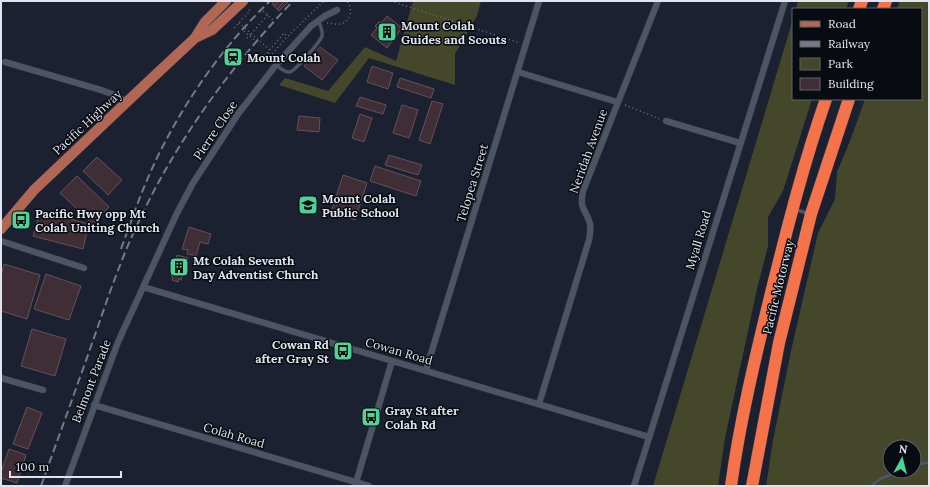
<svg xmlns="http://www.w3.org/2000/svg" width="930" height="487" font-family="Lora,serif">
<rect width="100%" height="100%" fill="#1b2130"/>
<path fill="#45472b" fill-rule="evenodd" d="M413 1H481L477 16 455 54V85L369 58 335 103 279 85 285 78 328 91 365 47 396 61Z
M798 1H849L846 9H796Z
M900 1H929V485L927 486H766L773 440 791 351 818 233 835 199 837 172 850 141 865 99H921V9H897ZM890 447H914V471H890Z
M793 19V99H812L783 191 768 217V246L757 289 725 438 718 486H653Z"/>
<path fill="#402e37" stroke="#64515a" d="M274 1H289L279 11 272 4Z
M278 1H285L277 9 274 6Z
M387 16 402 28 387 48 371 35 377 28 375 26 379 22 381 23Z
M320 47 338 60 322 80 304 66Z
M372 66 393 73 388 89 367 82Z
M400 78 434 89 431 98 397 87Z
M360 97 386 105 383 114 356 106Z
M432 101 443 104 430 144 419 140Z
M402 105 418 110 409 138 393 133Z
M360 114 372 118 364 142 352 138Z
M299 116 320 118 319 132 297 130Z
M389 155 422 165 418 175 385 165Z
M97 157 122 180 108 195 83 171Z
M375 166 421 181 416 196 370 181Z
M343 175 367 183 355 220 331 212Z
M77 176 109 207 93 224 60 193Z
M40 211 89 224 83 249 33 236Z
M189 227 211 234 208 244 200 242 196 256 187 254 188 250 182 249Z
M177 255 188 258 181 280 179 279 178 282 172 280 173 277 171 276Z
M4 264 40 275 27 319 1 311V276Z
M46 274 81 286 69 320 34 309Z
M32 329 66 339 55 376 21 366Z
M27 407 42 413 28 449 13 444Z
M9 449 26 455 17 483 1 478V472Z"/>
<g fill="none" stroke-linecap="round" stroke-linejoin="round">
<defs>
<path id="lane" d="M276 65C280 68 285 73 290 72 296 70 320 42 322 36 323 30 320 25 318 20
M796 210 807 213
M914 466 929 462
M871 486 880 479 899 471"/>
<path id="street" d="M5 62 101 90 112 94 127 102
M518 72 617 102
M666 121 740 143
M1 241 84 268
M143 287 649 437
M426 370 539 1
M1 378 43 390
M539 404 589 240C590 235 591 229 590 224 586 208 579 211 583 191L658 1
M94 405 369 486
M65 486 118 342 177 213 193 183 238 114 276 65 311 26 325 16 337 10
M355 486 392 361
M634 486 785 1"/>
<path id="primary" d="M195 38 205 22 226 1
M1 229 34 190 150 80 195 38 212 30 243 1"/>
<path id="highway" d="M859 9 862 1
M883 9 886 1
M731 486C740 420 756 354 772 289 788 225 804 162 826 99
M752 486 779 343 811 214 849 99"/>
</defs>
<use href="#lane" stroke="#363b46" stroke-width="4"/>
<use href="#street" stroke="#363b46" stroke-width="7"/>
<use href="#primary" stroke="#363b46" stroke-width="11"/>
<use href="#highway" stroke="#363b46" stroke-width="13"/>
<path stroke="#6b707d" stroke-width="1.5" stroke-dasharray="1 3" stroke-linecap="butt" d="M391 1 520 43
M263 11 273 20
M327 23C331 23 336 25 340 24 351 22 353 9 347 1
M234 28 250 11 248 9
M244 31 255 41
M251 34 268 15
M267 53 284 33 287 36
M265 55 268 53 272 54 285 39 324 1
M625 105 660 119"/>
<use href="#lane" stroke="#4d5565" stroke-width="3"/>
<use href="#street" stroke="#4d5565" stroke-width="6"/>
<use href="#primary" stroke="#b26755" stroke-width="10"/>
<use href="#highway" stroke="#f5734b" stroke-width="12"/>
<path stroke="#747a86" stroke-width="2" stroke-dasharray="8 4" stroke-linecap="butt" d="M121 249C134 213 146 178 164 144 191 92 227 42 270 1
M41 486C59 436 77 386 95 335 108 297 121 259 138 223 176 141 231 66 293 1"/>
<path stroke="#6b707d" stroke-width="1.5" stroke-dasharray="1 3" stroke-linecap="butt" d="M239 23 270 50
M247 38 251 34"/>
</g>
<defs>
<symbol id="building-square" viewBox="-11 -11 22 22"><rect x="-9" y="-9" width="18" height="18" rx="4" fill="#4dd39a" stroke="#080b11"/><path d="M-4-6H4V6H1V3H-1V6H-4ZM-2.5-4.3h1.7v1.8h-1.7ZM.8-4.3h1.7v1.8H.8ZM-2.5-1h1.7V.8h-1.7ZM.8-1h1.7V.8H.8Z" fill="#111"/></symbol>
<symbol id="station-square" viewBox="-11 -11 22 22"><rect x="-9" y="-9" width="18" height="18" rx="4" fill="#4dd39a" stroke="#080b11"/><path d="M-3-6H3Q5-6 5-4V2Q5 4 3 4L4.5 6H3L1.5 4h-3L-3 6H-4.5L-3 4Q-5 4-5 2V-4Q-5-6-3-6ZM-3.5-4v3h7v-3ZM-3.5 1v1.5H-2V1ZM2 1v1.5H3.5V1Z" fill="#111"/></symbol>
<symbol id="school-square" viewBox="-11 -11 22 22"><rect x="-9" y="-9" width="18" height="18" rx="4" fill="#4dd39a" stroke="#080b11"/><path d="M0-5L7-2L0 1L-7-2ZM-4 1L0 2.5L4 1V4Q0 6-4 4Z" fill="#111"/></symbol>
<symbol id="bus-square" viewBox="-11 -11 22 22"><rect x="-9" y="-9" width="18" height="18" rx="4" fill="#4dd39a" stroke="#080b11"/><path d="M-5-6H5V4H4V6H2V4H-2V6H-4V4H-5ZM-3.5-4V0h7V-4ZM-3.5 1.2v1.5H-2V1.2ZM2 1.2v1.5H3.5V1.2Z" fill="#111"/></symbol>
</defs>
<g fill-rule="evenodd">
<use href="#building-square" x="376" y="21" width="22" height="22"/>
<use href="#station-square" x="222" y="46" width="22" height="22"/>
<use href="#school-square" x="297" y="194" width="22" height="22"/>
<use href="#bus-square" x="10" y="209" width="22" height="22"/>
<use href="#building-square" x="168" y="256" width="22" height="22"/>
<use href="#bus-square" x="332" y="340" width="22" height="22"/>
<use href="#bus-square" x="360" y="406" width="22" height="22"/>
</g>
<g text-anchor="middle" dominant-baseline="central" stroke-width="3" stroke-linejoin="round" paint-order="stroke">
<g font-size="12" font-weight="bold" fill="#dfe4ee" stroke="#080b11" text-anchor="start">
<text x="401" y="25">Mount Colah<tspan x="401" dy="14">Guides and Scouts</tspan></text>
<text x="247" y="57">Mount Colah</text>
<text x="322" y="198">Mount Colah<tspan x="322" dy="14">Public School</tspan></text>
<text x="35" y="213">Pacific Hwy opp Mt<tspan x="35" dy="14">Colah Uniting Church</tspan></text>
<text x="193" y="260">Mt Colah Seventh<tspan x="193" dy="14">Day Adventist Church</tspan></text>
<text x="329" y="344" text-anchor="end">Cowan Rd<tspan x="329" dy="14">after Gray St</tspan></text>
<text x="385" y="410">Gray St after<tspan x="385" dy="14">Colah Rd</tspan></text>
</g>
<g font-size="12" fill="#dfe4ee" stroke="#080b11">
<text transform="translate(87 122) rotate(-43)">Pacific Highway</text>
<text transform="translate(215 130) rotate(-56)">Pierre Close</text>
<text transform="translate(588 151) rotate(-70)">Neridah Avenue</text>
<text transform="translate(472 183) rotate(-73)">Telopea Street</text>
<text transform="translate(698 240) rotate(-73)">Myall Road</text>
<text transform="translate(778 287) rotate(-76)">Pacific Motorway</text>
<text transform="translate(399 351) rotate(16)">Cowan Road</text>
<text transform="translate(91 381) rotate(-69)">Belmont Parade</text>
<text transform="translate(234 435) rotate(16)">Colah Road</text>
</g>
</g>
<rect width="930" height="487" fill="none" stroke="#dfe4ee" stroke-width="4"/>
<rect x="792" y="8" width="130" height="92" fill="#080b11" stroke="#5e6269"/>
<rect x="800" y="21" width="20" height="6" fill="#b26755" stroke="#5e6269"/>
<text x="828" y="28" font-size="12" fill="#dfe4ee">Road</text>
<rect x="800" y="41" width="20" height="6" fill="#747a86" stroke="#5e6269"/>
<text x="828" y="48" font-size="12" fill="#dfe4ee">Railway</text>
<rect x="800" y="58" width="20" height="12" fill="#45472b" stroke="#5e6269"/>
<text x="828" y="68" font-size="12" fill="#dfe4ee">Park</text>
<rect x="800" y="78" width="20" height="12" fill="#402e37" stroke="#5e6269"/>
<text x="828" y="88" font-size="12" fill="#dfe4ee">Building</text>
<g transform="translate(902 459) rotate(7)"><circle r="19" fill="#080b11" stroke="#5e6269"/>
<path d="M0-3L7 15L0 10L-7 15Z" fill="#4dd39a"/>
<text y="-6" font-size="11" font-weight="bold" text-anchor="middle" fill="#dfe4ee">N</text>
</g>
<path d="M10 471v6h111v-6" fill="none" stroke="#dfe4ee" stroke-width="2"/>
<text x="16" y="471" font-size="12" fill="#dfe4ee" stroke="#080b11" stroke-width="3" paint-order="stroke">100 m</text>
</svg>
